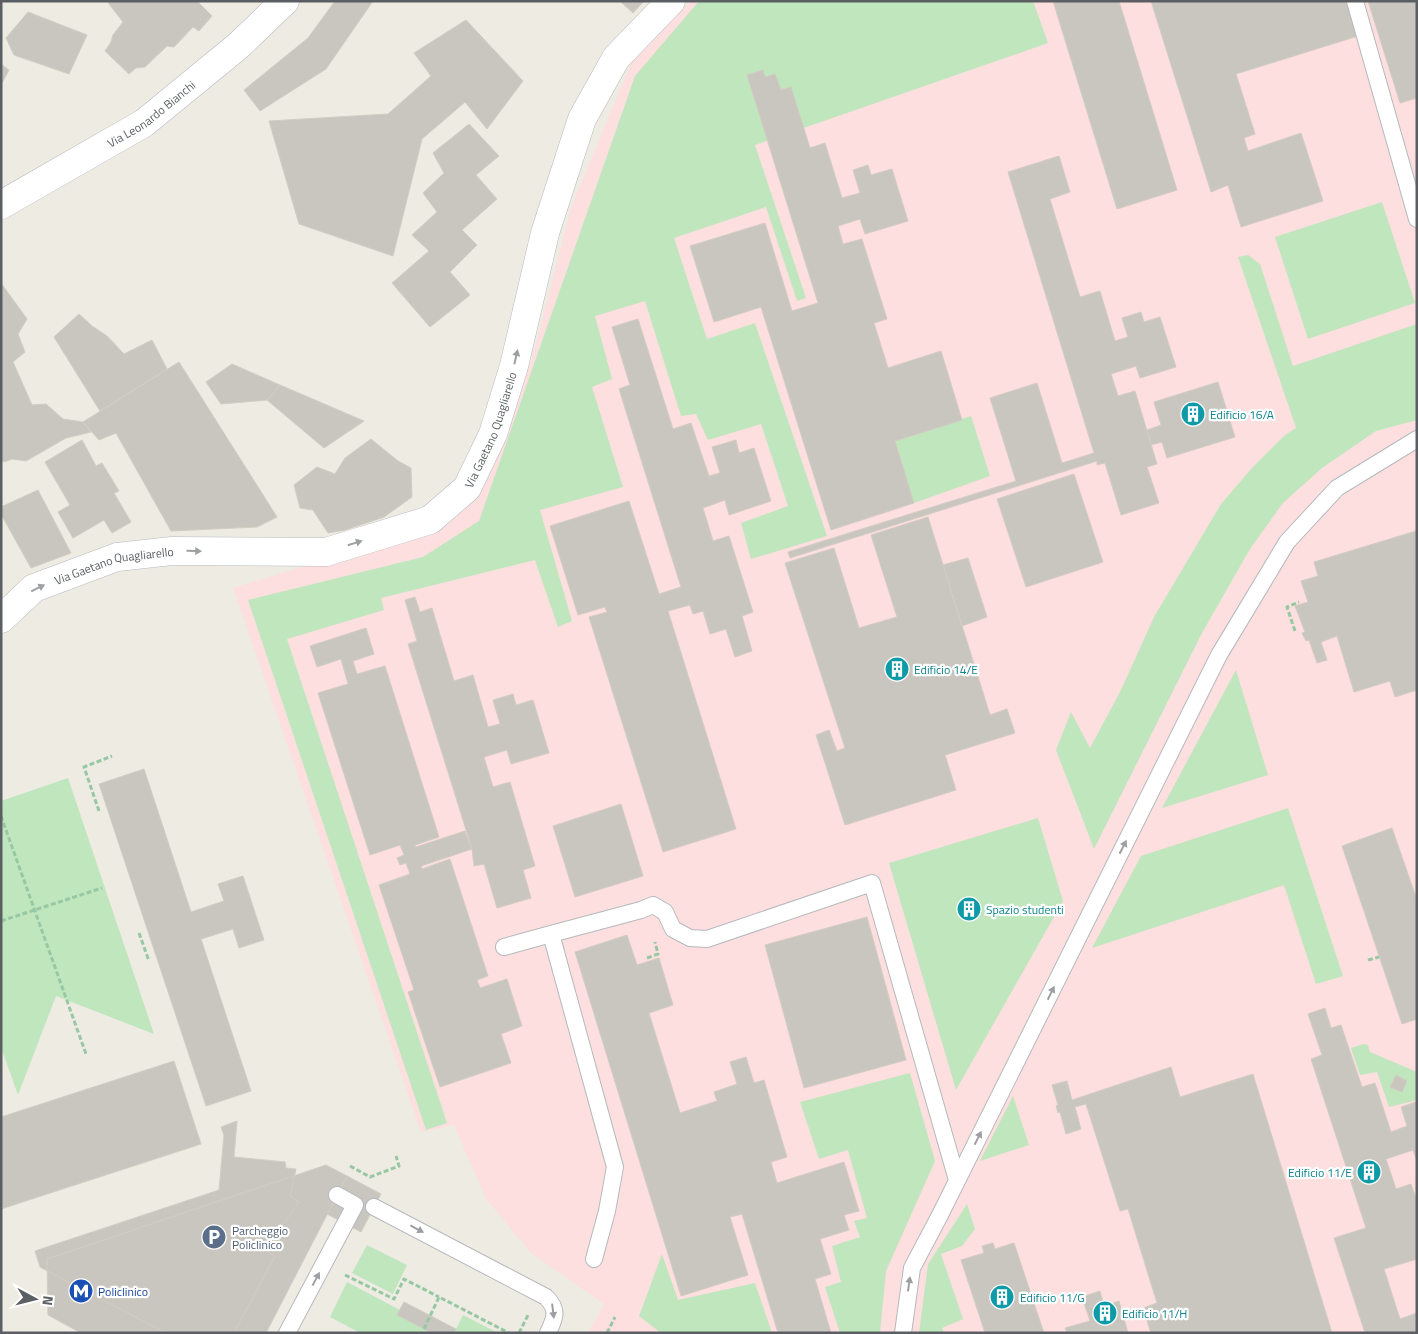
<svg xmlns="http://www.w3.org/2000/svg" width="1418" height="1334" font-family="'Titillium Web',sans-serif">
<rect width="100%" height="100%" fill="#eeebe3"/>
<path fill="#fcdfde" d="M691 1H1417V1333H588L604 1304 531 1253 486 1199 454 1125 421 1132 233 588 450 522 478 491 532 360 571 208 631 63Z"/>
<path fill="#c0e6be" d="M699 1H1033L1048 43 755 145 806 298 797 301 766 207 674 238 707 339 755 323 827 536 751 559 741 523 788 506 761 424 708 440 696 414 681 416 645 301 595 316 612 379 592 387 623 487 540 510 572 621 558 627 535 560 381 598 384 610 287 639 447 1123 426 1130 248 600 423 557 479 521 635 76Z
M1382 202 1415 303 1308 339 1275 237Z
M1248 255 1260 264 1293 366 1417 324V420L1376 431 1322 468 1283 503 1250 549 1202 633 1094 849 1056 750 1071 712 1090 748 1121 690 1154 617 1221 504 1252 468 1285 435 1296 428 1238 257Z
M971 416 990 476 914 503 895 441Z
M1236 670 1268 775 1162 808Z
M68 778 154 1034 56 996 18 1095 1 1047V801Z
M1288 808 1343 976 1316 984 1284 885 1092 948 1141 856Z
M1038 818 1063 901 956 1090 889 863Z
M1363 1044 1368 1045 1370 1052 1417 1072V1100L1389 1107 1377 1072 1360 1075 1351 1048Z
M910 1073 935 1161 886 1271 880 1333H840L825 1287 841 1282 832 1246 860 1237 854 1221 867 1218 848 1150 819 1159 800 1102Z
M1013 1096 1029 1145 980 1161Z
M967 1204 975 1229 962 1246 941 1254 963 1319 942 1328 944 1333H919L928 1264Z
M367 1245 407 1265 393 1294 352 1273Z
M662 1254 678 1300 755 1283 772 1333H661L639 1316Z
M347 1282 400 1310 432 1333H360L330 1317Z
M463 1315 498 1333H454Z"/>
<path fill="#c9c6c0" stroke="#d3ccc1" d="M108 1H197L212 16 199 31 193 27 174 47 167 46 145 67 136 68 129 74 105 51 111 42 113 35 123 22 109 4Z
M335 1H373L326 69 260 111 244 90 308 38Z
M622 1H644L633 13 622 3Z
M1053 1H1119L1177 190 1117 209Z
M1151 1H1347L1358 36 1236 74 1255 134 1244 138 1248 151 1301 133 1323 201 1241 227 1228 185 1211 192Z
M1368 1H1417V98L1400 103Z
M28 12 87 35 69 74 14 55 6 38Z
M466 20 523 81 487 129 465 102 422 139 393 256 299 224 269 121 388 114 431 76 414 53Z
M1 64 9 70 1 85Z
M763 70 765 77 775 74 781 90 791 87 810 148 825 143 842 198 860 193 853 170 868 165 871 175 892 169 908 221 865 234 860 219 838 226 843 244 862 239 887 319 874 323 888 368 941 351 962 420 895 441 914 503 831 530 761 307 714 322 690 246 765 223 792 311 818 303 747 75Z
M469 124 499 156 476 175 497 199 462 230 477 245 450 272 470 295 430 327 392 283 429 251 412 235 437 212 423 193 444 173 433 153Z
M1059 156 1070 192 1050 199 1080 297 1100 291 1115 341 1128 337 1122 318 1141 312 1144 322 1160 317 1176 367 1140 378 1136 366 1111 374 1118 396 1135 391 1157 464 1147 467 1159 503 1121 515 1105 463 1097 465V461L790 558 788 552 1016 481 990 398 1037 383 1062 463 1094 453 1008 172Z
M1 283 27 319 18 334 25 352 13 362 32 405 46 404 63 419 83 422 91 432 66 438 26 461 12 459 4 462 1 459Z
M79 314 92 326 107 336 124 354 152 340 167 369 100 411 54 337Z
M638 319 673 429 691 423 709 476 720 473 712 447 736 440 739 453 754 448 771 501 729 515 725 500 703 508 713 541 729 536 753 612 742 616 752 651 735 657 726 629 710 634 703 611 693 614 690 605 668 611 736 829 663 852 589 617 607 612 605 607 578 615 550 526 629 501 659 594 681 587 619 389 630 385 612 327Z
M179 362 277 517 257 527 171 531 116 433 99 440 83 422Z
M232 364 280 385 267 400 221 404 206 382Z
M1218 382 1235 437 1167 458 1162 442 1151 445 1147 430 1161 425 1154 402Z
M280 385 364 421 324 448 267 400Z
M371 439 398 461 411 468 412 497 384 517 345 530 328 533 313 510 300 508 294 485 317 467 335 474 345 458Z
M82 440 96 466 102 463 119 491 114 493 131 522 112 533 104 520 73 538 58 512 70 505 45 462Z
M1074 474 1103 562 1026 587 997 499Z
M38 490 71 553 31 568 1 514V507Z
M928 517 990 715 1007 709 1015 733 945 755 956 790 845 825 816 735 829 730 837 751 845 748 785 563 834 548 859 628 897 617 871 535Z
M1416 531 1417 690 1395 697 1390 681 1354 692 1337 636 1321 642 1327 660 1317 663 1309 640 1306 641 1302 633 1305 632 1295 606 1308 602 1301 581 1318 576 1314 562Z
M968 558 987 617 962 626 943 565Z
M415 597 420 612 432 608 454 681 473 675 488 727 500 724 493 700 513 694 516 705 533 700 549 753 511 764 507 750 484 757 493 787 510 782 535 866 523 870 531 898 497 908 484 864 474 866 472 849 408 644 417 641 405 600Z
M366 628 374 654 353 661 357 674 385 666 439 837 415 845 416 847 465 831 472 849 421 866 422 869 450 859 488 976 477 980 480 988 507 979 522 1026 501 1034 511 1063 440 1087 408 992 414 990 379 885 410 874 406 863 400 865 397 858 404 855 400 845 370 855 318 693 348 684 341 659 317 667 310 646Z
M144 769 191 912 224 901 218 884 243 876 264 940 239 948 233 929 201 939 251 1091 206 1106 99 784Z
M621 804 643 876 575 897 553 826Z
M1392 828 1417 900V1019L1402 1024 1342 846Z
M973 898 979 916 965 920 960 902Z
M867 917 906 1060 804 1088 765 945Z
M627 935 637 965 659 958 673 1005 649 1013 680 1113 717 1101 714 1092 737 1084 730 1062 746 1057 754 1083 764 1080 787 1157 771 1162 777 1183 844 1162 859 1211 844 1215 849 1230 820 1239 831 1274 815 1279 831 1333H778L742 1214 730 1217 748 1275 681 1296 575 952Z
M1325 1008 1331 1028 1341 1025 1362 1087 1375 1083 1391 1132 1407 1126 1401 1107 1416 1102 1417 1103V1161L1413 1150 1386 1159 1396 1189 1411 1184 1417 1201V1259L1384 1269 1400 1319 1417 1313V1333H1365L1334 1238 1366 1228 1311 1059 1322 1055 1308 1014Z
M174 1061 201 1144 1 1209V1117Z
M1171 1067 1180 1097 1253 1074 1332 1333H1151L1143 1308 1157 1303 1128 1209 1120 1211 1086 1104 1075 1107 1081 1129 1066 1134 1060 1112 1058 1113 1056 1106 1058 1105 1052 1085 1067 1081 1072 1100Z
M1396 1075 1407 1081 1402 1092 1390 1087Z
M237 1121 234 1157 285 1162 286 1168 296 1169 290 1196 299 1202 282 1226 268 1252 275 1256 234 1333H166L40 1267 35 1251 219 1190 224 1135 221 1127Z
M326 1165 347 1176 266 1333H81L48 1315 47 1259Z
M347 1176 381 1194 361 1232 327 1214Z
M993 1243 995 1249 1014 1243 1044 1333H985L961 1260 984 1253 982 1246Z
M1100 1291 1104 1306 1119 1301 1128 1333H1067L1065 1328 1090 1321 1082 1297Z
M404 1302 456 1329 454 1333H432L397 1315Z"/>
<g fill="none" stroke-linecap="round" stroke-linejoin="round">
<defs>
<path id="lane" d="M1355 1 1417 219
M504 947 551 934
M374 1207 546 1297C559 1310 555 1318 548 1333
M594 1259 607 1211 615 1167 551 934 641 910 653 905 665 912 673 929 690 938 707 939 872 883 957 1180
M287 1333 355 1205 337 1195
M903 1333 912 1268 940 1215 1219 655 1287 542 1337 488 1417 439"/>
<g id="street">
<path id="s1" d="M1 619 34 588 117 557 172 551 326 552 430 520 467 488 493 434 514 366 545 233 582 119 616 58 671 1"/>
</g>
<g id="secondary">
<path id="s2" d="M1 205 144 123 238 46 285 1"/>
</g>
</defs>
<use href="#lane" stroke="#b5b9bd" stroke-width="18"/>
<use href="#street" stroke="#b5b9bd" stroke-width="29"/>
<use href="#secondary" stroke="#b6babf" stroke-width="29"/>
<path stroke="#97c8a3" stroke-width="3" stroke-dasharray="5 2.5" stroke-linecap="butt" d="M1295 631 1287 607 1299 602
M99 811 84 767 112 756
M1 816 86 1054
M1 921 102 888
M139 933 149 961
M647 958 658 954 655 942
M1368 960 1379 957
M350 1166 370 1177 399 1166 396 1156
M345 1275 394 1299 404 1279 439 1297
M424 1329 439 1297 509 1333
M519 1333 529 1313
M607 1333 615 1317"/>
<use href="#lane" stroke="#fff" stroke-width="16"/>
<use href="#street" stroke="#fff" stroke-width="28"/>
<use href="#secondary" stroke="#fff" stroke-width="28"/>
</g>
<defs><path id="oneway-solid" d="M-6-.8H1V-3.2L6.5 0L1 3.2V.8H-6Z" transform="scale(1.25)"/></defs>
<g fill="#9d9fa2">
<use href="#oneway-solid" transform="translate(516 357) rotate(-77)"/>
<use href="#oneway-solid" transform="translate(355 543) rotate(-17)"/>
<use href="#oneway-solid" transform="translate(194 551) rotate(1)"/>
<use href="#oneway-solid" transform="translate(38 588) rotate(-26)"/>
<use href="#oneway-solid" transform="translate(1123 847) rotate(-63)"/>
<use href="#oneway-solid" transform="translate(1051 993) rotate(-64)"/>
<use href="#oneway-solid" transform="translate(978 1138) rotate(-63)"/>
<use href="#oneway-solid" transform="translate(417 1229) rotate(28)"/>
<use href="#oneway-solid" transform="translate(316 1279) rotate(-62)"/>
<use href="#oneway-solid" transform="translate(909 1284) rotate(-82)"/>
<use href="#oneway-solid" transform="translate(553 1311) rotate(83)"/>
</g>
<defs>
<symbol id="building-disc" viewBox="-11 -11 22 22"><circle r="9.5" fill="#0f9aa8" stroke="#fff"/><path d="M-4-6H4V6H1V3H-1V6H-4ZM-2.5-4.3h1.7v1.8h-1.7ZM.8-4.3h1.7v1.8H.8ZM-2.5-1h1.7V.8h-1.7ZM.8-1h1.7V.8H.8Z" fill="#fff"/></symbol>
<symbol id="parking-disc" viewBox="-11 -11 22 22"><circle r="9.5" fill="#5c6f8a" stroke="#fff"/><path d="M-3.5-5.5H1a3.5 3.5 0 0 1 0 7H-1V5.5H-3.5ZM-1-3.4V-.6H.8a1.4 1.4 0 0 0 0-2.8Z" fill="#fff"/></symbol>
<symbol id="metro-disc" viewBox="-11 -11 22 22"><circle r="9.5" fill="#1a4fb4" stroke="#fff"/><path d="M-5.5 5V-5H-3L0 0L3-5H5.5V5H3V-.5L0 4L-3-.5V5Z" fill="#fff"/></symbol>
</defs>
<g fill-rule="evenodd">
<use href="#building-disc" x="1179" y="400" width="28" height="28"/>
<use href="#building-disc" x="883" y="655" width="28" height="28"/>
<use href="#building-disc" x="955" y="895" width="28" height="28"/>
<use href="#building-disc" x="1355" y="1158" width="28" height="28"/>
<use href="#parking-disc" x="200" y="1223" width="28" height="28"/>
<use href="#metro-disc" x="67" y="1277" width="28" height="28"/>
<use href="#building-disc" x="988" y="1283" width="28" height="28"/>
<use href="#building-disc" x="1091" y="1299" width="28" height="28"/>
</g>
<g text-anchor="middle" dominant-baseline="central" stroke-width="4.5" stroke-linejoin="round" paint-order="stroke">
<g font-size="12" fill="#5b5f64" stroke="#fff">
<text stroke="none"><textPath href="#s2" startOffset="176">Via Leonardo Bianchi</textPath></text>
<text stroke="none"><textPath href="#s1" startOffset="564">Via Gaetano Quagliarello</textPath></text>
<text stroke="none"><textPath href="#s1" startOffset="129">Via Gaetano Quagliarello</textPath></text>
</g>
<g font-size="12" fill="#0d838f" stroke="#fff" text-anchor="start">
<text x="1210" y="414">Edificio 16/A</text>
<text x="914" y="669">Edificio 14/E</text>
<text x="986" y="909">Spazio studenti</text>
<text x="1352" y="1172" text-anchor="end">Edificio 11/E</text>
<text x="1020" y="1297">Edificio 11/G</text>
<text x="1122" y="1313">Edificio 11/H</text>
</g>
<g font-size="12" fill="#4e5e75" stroke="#fff" text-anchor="start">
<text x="232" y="1230">Parcheggio<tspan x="232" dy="14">Policlinico</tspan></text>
</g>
<g font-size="12" fill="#164399" stroke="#fff" text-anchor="start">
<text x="98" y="1291">Policlinico</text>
</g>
</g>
<rect width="1418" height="1334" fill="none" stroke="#5b5f64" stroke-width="5"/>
<g transform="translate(35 1299) rotate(97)" stroke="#ffffff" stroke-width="4" paint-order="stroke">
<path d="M0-4L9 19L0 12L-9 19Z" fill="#5b5f64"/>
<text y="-8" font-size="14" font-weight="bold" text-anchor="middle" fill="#5b5f64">N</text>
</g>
</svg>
